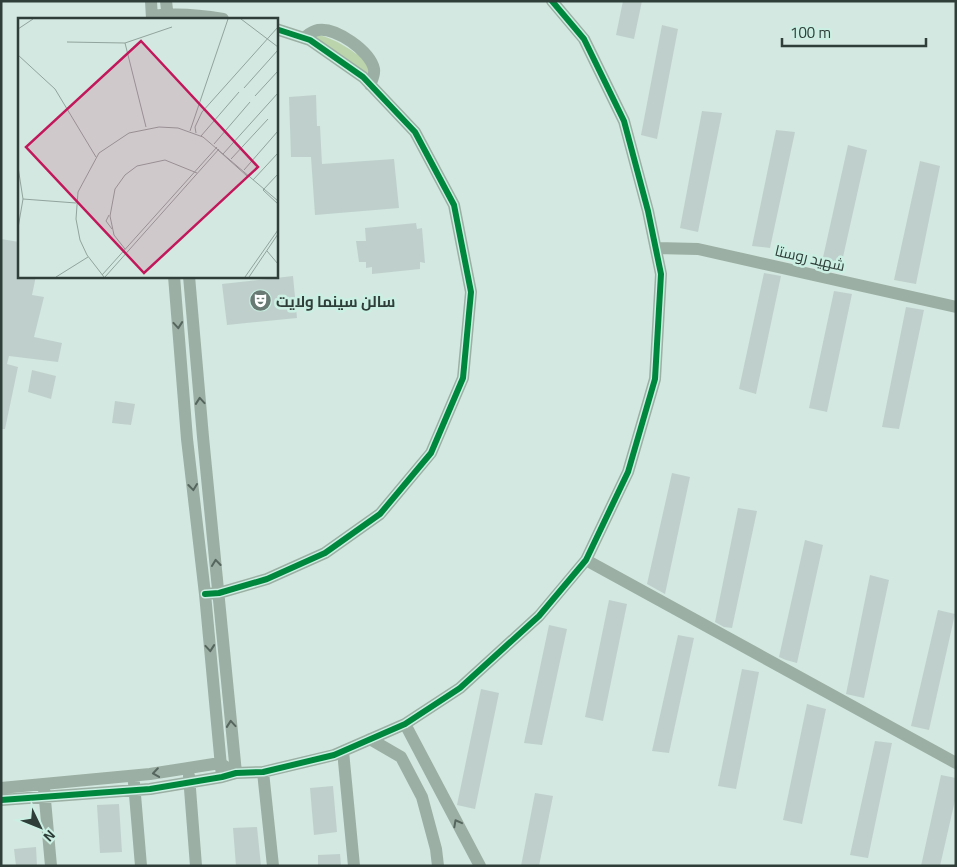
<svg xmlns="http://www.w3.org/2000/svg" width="957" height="867" font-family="Georgia,Cairo,serif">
<rect width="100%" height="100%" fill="#d3e8e0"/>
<path fill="#bbd4ac" d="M314 36C317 36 320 36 322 36 333 38 365 56 368 67 369 69 368 72 368 75Z"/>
<path fill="#bfd0cc" d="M623 1H642L634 39 616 35Z
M662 25 678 29 657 139 641 135Z
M316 95 317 126H320L322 164 394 159 399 208 315 215 311 157H291L289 97Z
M702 111 722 113 698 232 680 228Z
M776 130 795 132 770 248 752 246Z
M848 145 867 150 841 266 822 262Z
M920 161 940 166 916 284 894 280Z
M416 223 417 229 422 228 425 263 420 262V269L372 274V267L366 268V262H359L356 241H366L365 228Z
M1 239 19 242V276H36L32 295 44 297 34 337 62 343 58 362 9 356 7 364 18 367 5 429H1Z
M764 273 781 276 756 394 739 389Z
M293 276 297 318 227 325 222 284Z
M834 291 852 294 827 412 809 408Z
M906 307 924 310 899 429 882 427Z
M32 370 56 376 51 399 28 392Z
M115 401 135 404 131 425 112 423Z
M672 473 690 477 665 594 647 584Z
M738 508 757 511 732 628 724 627 715 622Z
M805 540 823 545 797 663 786 660 779 657Z
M870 575 889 580 864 698 846 694Z
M609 600 627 604 603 721 585 717Z
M938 610 955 614 929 730 911 726Z
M549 625 567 629 542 745 524 743Z
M678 635 694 638 669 753 652 751Z
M742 669 759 672 736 789 718 786Z
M481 689 499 693 475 809 457 805Z
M807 704 826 709 802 824 783 820Z
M875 741 892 743 868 858 850 855Z
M941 775 956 778V796L940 866H921Z
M333 786 337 832 314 835 310 788Z
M535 793 553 796 539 866H521Z
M119 804 122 852 100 853 97 805Z
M257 827 261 866H236L233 828Z
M36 847 37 866H16L14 849Z
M340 854 341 866H318V855Z"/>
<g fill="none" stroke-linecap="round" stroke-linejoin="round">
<path stroke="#9cafa4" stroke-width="12" d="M151 1 152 19
M166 1 168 19
M152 16C176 13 200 15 223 19
M304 38C308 35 312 31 318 30 336 27 370 51 374 69 375 75 372 80 370 85
M656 248 698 249 956 307
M174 276 187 439 205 594 222 777
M189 276 203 437 236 773
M586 560 956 763
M205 594 219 593 267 579 325 553 380 514 431 453 463 378 471 292 454 205 415 132 363 77 310 40 276 29
M405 724 480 866
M370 739 401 757 422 797 436 849 438 866
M343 751 354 866
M263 772 273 866
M189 776 196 866
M134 783 141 866
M1 788 150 774 220 763 227 768
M44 789 51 866
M1 800 150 789 222 777 236 773 263 772 334 755 405 724 460 688 539 616 586 560 628 472 655 379 661 274 648 211 624 121 584 39 552 1"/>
<defs>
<path id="cycleway" d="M205 594 219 593 267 579 325 553 380 514 431 453 463 378 471 292 454 205 415 132 363 77 310 40 276 29
M1 800 150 789 222 777 236 773 263 772 334 755 405 724 460 688 539 616 586 560 628 472 655 379 661 274 648 211 624 121 584 39 552 1"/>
</defs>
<use href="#cycleway" stroke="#cbf0e3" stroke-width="9"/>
<use href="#cycleway" stroke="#00873e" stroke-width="6"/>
</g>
<defs><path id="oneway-chevron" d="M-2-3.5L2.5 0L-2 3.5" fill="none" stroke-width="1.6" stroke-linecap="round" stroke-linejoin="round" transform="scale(1.25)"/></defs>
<g stroke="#55665e">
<use href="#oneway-chevron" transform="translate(178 325) rotate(85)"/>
<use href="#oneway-chevron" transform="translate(200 401) rotate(-95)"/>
<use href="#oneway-chevron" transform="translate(193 487) rotate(83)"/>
<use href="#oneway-chevron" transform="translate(216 563) rotate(-96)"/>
<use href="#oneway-chevron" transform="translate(210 648) rotate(85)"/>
<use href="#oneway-chevron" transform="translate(231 724) rotate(-95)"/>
<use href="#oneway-chevron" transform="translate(156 773) rotate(172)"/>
<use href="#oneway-chevron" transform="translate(457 823) rotate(-118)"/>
</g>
<defs>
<symbol id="theatre-disc" viewBox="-11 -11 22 22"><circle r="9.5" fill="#687a73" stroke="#cbf0e3"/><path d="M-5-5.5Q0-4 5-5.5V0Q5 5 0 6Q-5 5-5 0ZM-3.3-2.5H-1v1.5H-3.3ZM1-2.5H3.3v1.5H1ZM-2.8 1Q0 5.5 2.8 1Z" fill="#fff"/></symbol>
</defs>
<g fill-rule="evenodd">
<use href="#theatre-disc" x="248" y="288" width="25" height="25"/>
</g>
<g text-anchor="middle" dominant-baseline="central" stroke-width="5" stroke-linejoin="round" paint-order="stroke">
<g font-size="15" fill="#2f3e39" stroke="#cbf0e3">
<text transform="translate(810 258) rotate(13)">شهید روستا</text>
</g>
<g font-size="15" font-weight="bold" fill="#2f3e39" stroke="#cbf0e3" text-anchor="start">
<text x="276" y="301">سالن سینما ولایت</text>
</g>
</g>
<g transform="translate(18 18)">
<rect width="260" height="260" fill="#d3e8e0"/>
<path fill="none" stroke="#91a49d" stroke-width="1" d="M223 1 260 29M0 11 15 1M49 24 107 25 154 9M107 25 128 109M0 37 37 71 78 139M226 70 260 32M237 78 260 53M172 113 210 1M178 115 177 109 184 94 260 9M183 118 221 74M196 126 232 84M200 132 229 158M205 136 260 75M213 141 250 101M0 149 5 181 0 210M226 152 260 113M235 162 260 135M245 172 260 186M245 172 260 156M5 181 58 185M91 197 88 203 94 211M107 231 96 217 92 198 97 171 107 157 119 148 147 142 179 155M249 233 260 246M84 257 199 129M38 259 70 239M86 259 69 237 62 222 58 201 60 174 81 135 111 115 141 109 160 110 185 119 260 183M87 259 201 131M227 259 260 212M231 259 260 216"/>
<path fill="#c2185b" fill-opacity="0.15" stroke="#c2185b" stroke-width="2.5" d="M123 23 240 149 126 255 8 129Z"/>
<rect width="260" height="260" fill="none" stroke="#2f3e39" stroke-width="2.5"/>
</g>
<rect width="957" height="867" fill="none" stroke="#2f3e39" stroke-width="5"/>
<g transform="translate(40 827) rotate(133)" stroke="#cbf0e3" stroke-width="4" paint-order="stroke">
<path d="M0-4L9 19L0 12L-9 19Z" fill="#2f3e39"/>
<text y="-8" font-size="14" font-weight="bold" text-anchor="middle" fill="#2f3e39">N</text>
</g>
<path d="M782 38v8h144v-8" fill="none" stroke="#2f3e39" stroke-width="2.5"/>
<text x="790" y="38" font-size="15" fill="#2f3e39" stroke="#cbf0e3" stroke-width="4" paint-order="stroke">100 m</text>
</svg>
